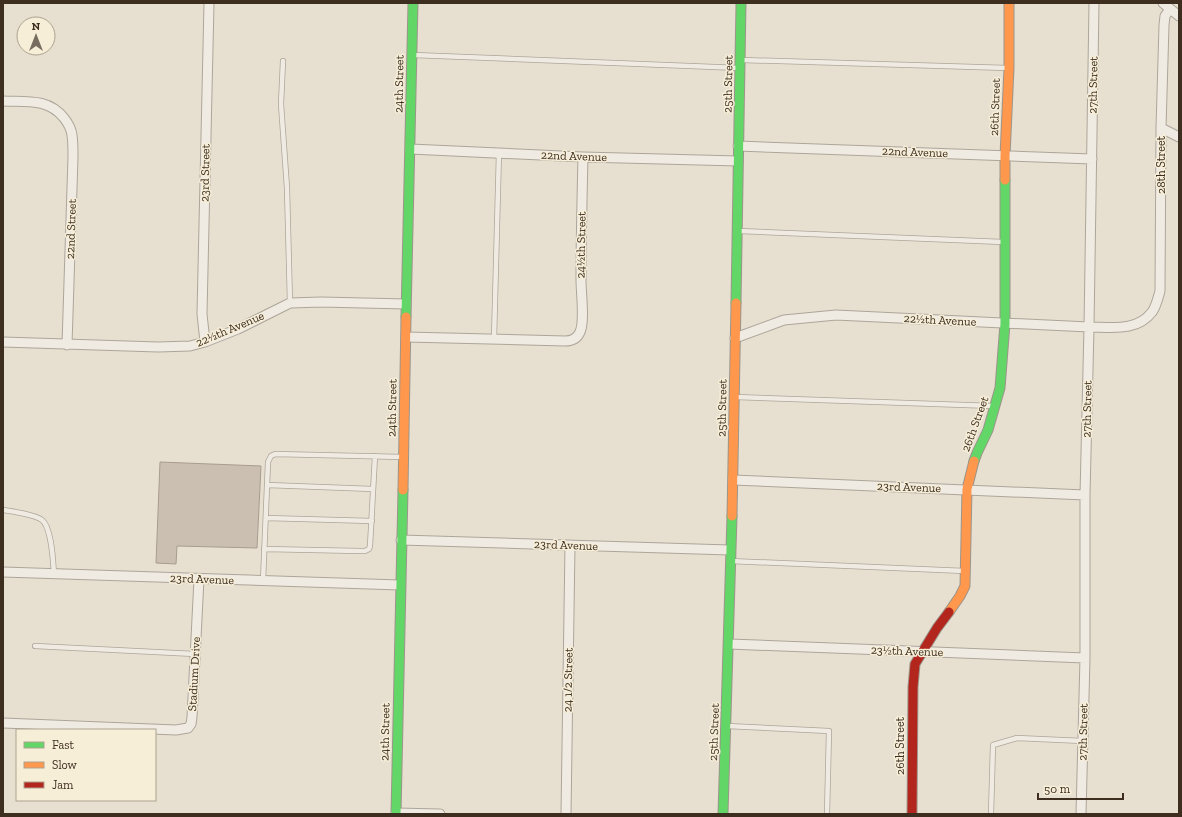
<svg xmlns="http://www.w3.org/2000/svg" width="1182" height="817" font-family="'Zilla Slab',serif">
<rect width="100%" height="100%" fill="#e7e0d1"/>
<path fill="#cbbfb2" stroke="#a89c90" d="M160 462 261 466 257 548 177 546 176 564 156 563Z"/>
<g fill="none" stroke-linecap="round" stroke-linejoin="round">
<defs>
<path id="lane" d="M413 55 740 68
M742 60 1008 68
M283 61 281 104 287 188 290 303
M739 231 1003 242
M494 339 499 152
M735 397 994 406
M267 485 373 489
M3 510C11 511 36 515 42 520 52 528 53 562 54 574
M266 518 372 521
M264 549 360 551H365L369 549 370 546 375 456
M730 561 965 571
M263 581 268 462 271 456 275 454 403 457
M35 646 195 654
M727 726 829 731 827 814
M991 814 993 745 1017 738 1083 741"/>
<path id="street" d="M1163 3 1179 16
M3 101C26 102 48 98 64 118 68 123 71 128 72 135 73 142 73 150 73 157L67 345
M1161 128 1179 137
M738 146 1092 159
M410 149 583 157 738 161
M406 337 565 341C571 341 577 339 580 332 585 321 581 294 581 280 581 239 582 198 583 157
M735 338 784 320 836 315 1089 327C1111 327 1137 332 1152 312 1156 307 1158 298 1160 291L1161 128 1164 25 1165 16 1170 9
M3 342 158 347 190 346 205 342 238 329 290 303 321 302 406 304
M205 342 202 314 209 3
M733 480 1085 495
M401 540 730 550
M3 572 400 585
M729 644 1085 658
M3 723 176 730 188 728 191 724 192 717 199 579
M396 813 440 814
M566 814 570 545
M1081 814 1085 658V495L1089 327 1094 3"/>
<path id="fast" d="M736 303 741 3
M406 317 413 3
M974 461 977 453 988 430 1000 388 1005 324V180
M396 814 403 490
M723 814 732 516"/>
<path id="slow" d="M1005 180V156L1009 68V3
M403 490 406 317
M732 516 736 303
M949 612 960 596 965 586 967 489 974 461"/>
<path id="jam" d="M912 814 913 687 915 664 937 628 949 612"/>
</defs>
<use href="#lane" stroke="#ada599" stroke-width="6"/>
<use href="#street" stroke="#ada599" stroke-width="11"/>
<use href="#fast" stroke="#9c958a" stroke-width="11"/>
<use href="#slow" stroke="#9c958a" stroke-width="11"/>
<use href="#jam" stroke="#9c958a" stroke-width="11"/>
<use href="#lane" stroke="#efebe3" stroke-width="4.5"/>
<use href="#street" stroke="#efebe3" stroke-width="9"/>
<use href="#fast" stroke="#63d668" stroke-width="9"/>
<use href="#slow" stroke="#ff974d" stroke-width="9"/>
<use href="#jam" stroke="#b3261e" stroke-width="9"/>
</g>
<g text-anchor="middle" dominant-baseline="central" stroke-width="3" stroke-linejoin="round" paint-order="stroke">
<g font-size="12" fill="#3d2e20" stroke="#f7eed8">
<text transform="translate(399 84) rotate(-89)">24th Street</text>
<text transform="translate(728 84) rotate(-89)">25th Street</text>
<text transform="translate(1093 85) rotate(-89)">27th Street</text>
<text transform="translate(995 107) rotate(-88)">26th Street</text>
<text transform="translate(915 152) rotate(2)">22nd Avenue</text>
<text transform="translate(574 156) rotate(2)">22nd Avenue</text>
<text transform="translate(1161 165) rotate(-90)">28th Street</text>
<text transform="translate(205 173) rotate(-89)">23rd Street</text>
<text transform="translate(71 229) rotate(-88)">22nd Street</text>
<text transform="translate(581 245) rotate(-89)">24½th Street</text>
<text transform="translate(940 320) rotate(3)">22½th Avenue</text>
<text transform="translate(230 329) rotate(-23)">22½th Avenue</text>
<text transform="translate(392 408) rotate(-89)">24th Street</text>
<text transform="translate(722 408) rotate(-89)">25th Street</text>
<text transform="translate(1087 409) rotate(-89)">27th Street</text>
<text transform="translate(975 424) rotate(-70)">26th Street</text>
<text transform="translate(909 487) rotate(2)">23rd Avenue</text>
<text transform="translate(566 545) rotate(2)">23rd Avenue</text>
<text transform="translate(202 579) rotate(2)">23rd Avenue</text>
<text transform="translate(907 651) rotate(2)">23½th Avenue</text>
<text transform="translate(194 674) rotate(-87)">Stadium Drive</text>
<text transform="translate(568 680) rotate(-89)">24 1/2 Street</text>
<text transform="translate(385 732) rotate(-89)">24th Street</text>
<text transform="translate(714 732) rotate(-88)">25th Street</text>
<text transform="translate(1083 732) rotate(-89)">27th Street</text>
<text transform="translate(900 746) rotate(-90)">26th Street</text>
</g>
</g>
<rect width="1182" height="817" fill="none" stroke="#3d2e20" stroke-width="8"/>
<rect x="16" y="729" width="140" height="72" fill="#f7eed8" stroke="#ada18e"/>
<rect x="24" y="742" width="20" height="6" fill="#63d668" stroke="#ada18e"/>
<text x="52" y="749" font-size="12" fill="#3d2e20">Fast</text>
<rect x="24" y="762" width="20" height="6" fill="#ff974d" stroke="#ada18e"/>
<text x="52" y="769" font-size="12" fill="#3d2e20">Slow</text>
<rect x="24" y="782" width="20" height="6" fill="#b3261e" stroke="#ada18e"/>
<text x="52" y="789" font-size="12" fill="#3d2e20">Jam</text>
<g transform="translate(36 36)"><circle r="19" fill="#f7eed8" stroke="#ada18e"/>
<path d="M0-3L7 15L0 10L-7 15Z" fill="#786c5e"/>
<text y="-6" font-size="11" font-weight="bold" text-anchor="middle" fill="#3d2e20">N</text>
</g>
<path d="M1038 793v6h85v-6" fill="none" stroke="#3d2e20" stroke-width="2"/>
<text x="1044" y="793" font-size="12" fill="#3d2e20" stroke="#f7eed8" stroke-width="3" paint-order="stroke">50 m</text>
</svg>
